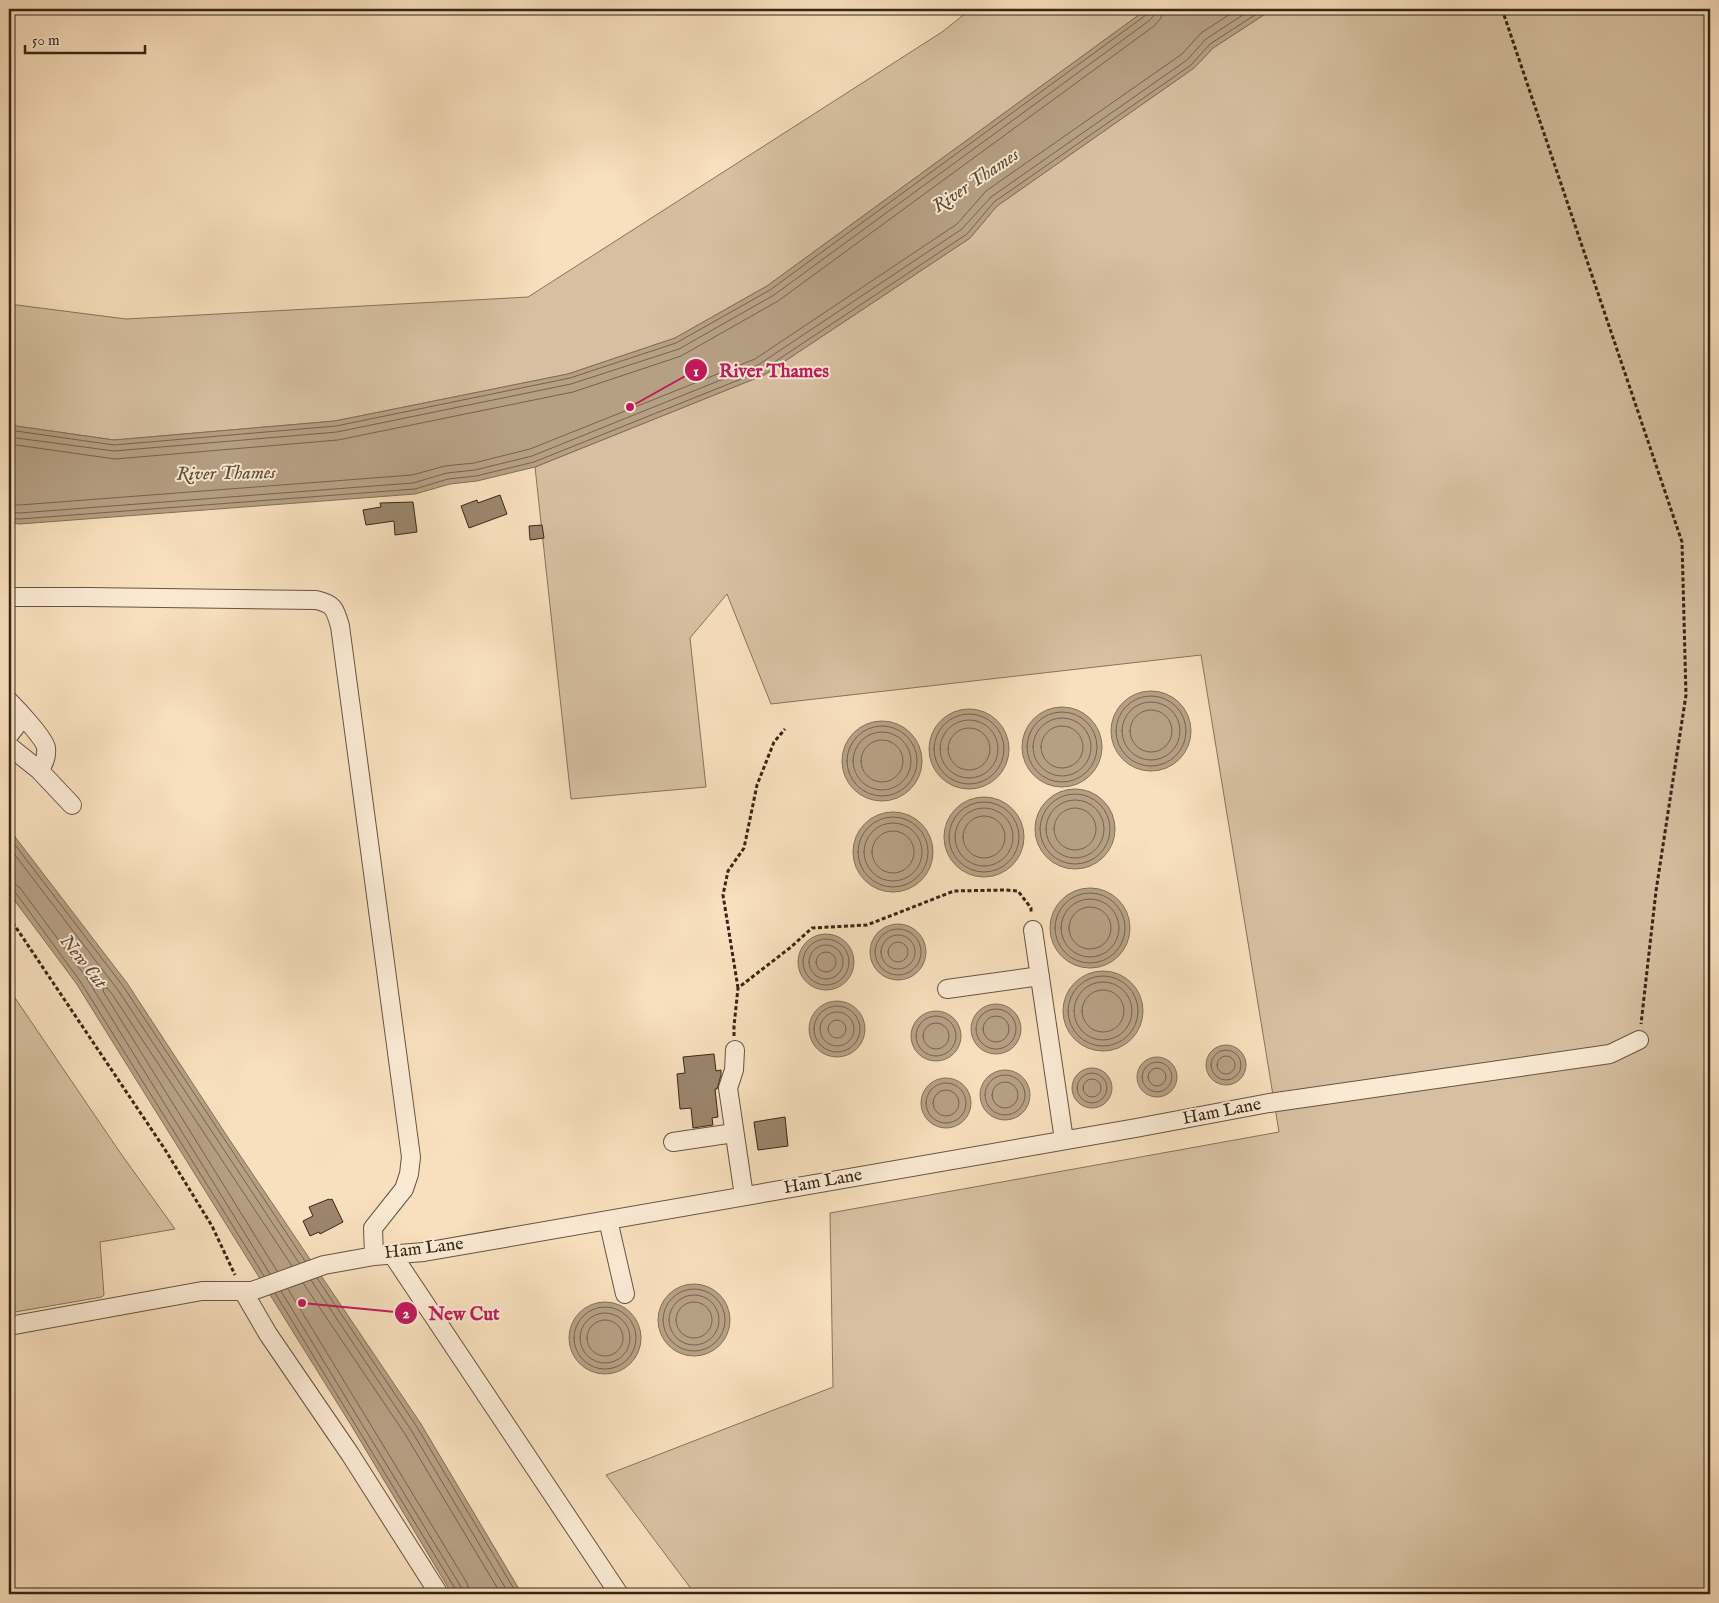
<svg xmlns="http://www.w3.org/2000/svg" width="1719" height="1603" font-family="'IM FELL English',serif">
<rect width="100%" height="100%" fill="#f8dfbd"/>
<filter id="stains"><feTurbulence type="fractalNoise" baseFrequency=".004" numOctaves="4"/><feColorMatrix values="0 0 0 0 .2 0 0 0 0 .09 0 0 0 0 .02 0 0 0 .5 -.17"/></filter>
<radialGradient id="worn" r=".72"><stop offset=".6" stop-color="#630" stop-opacity="0"/><stop offset="1" stop-color="#630" stop-opacity=".3"/></radialGradient>
<path fill="#d7c0a1" stroke="#87735c" d="M971 9H1147L767 286 675 338 568 374 335 421 114 440 9 425V304L126 319 528 297 942 32Z
M1273 9H1710V1594H695L606 1475 833 1387 830 1213 1279 1132 1201 655 771 704 727 594 690 638 706 787 571 799 535 467 764 375 970 238 997 206 1194 68 1213 48Z
M9 989 119 1151 175 1229 100 1242 104 1295 102 1297 9 1313Z"/>
<path fill="#b6a084" stroke="#836f58" d="M1147 9H1273L1213 48 1194 68 997 206 970 238 764 375 535 467 477 481 450 484 415 494 20 524 9 523V425L114 440 335 421 568 374 675 338 767 286Z
M1111 731a40 40 0 1 1 80 0a40 40 0 1 1-80 0Z
M1022 747a40 40 0 1 1 80 0a40 40 0 1 1-80 0Z
M929 749a40 40 0 1 1 80 0a40 40 0 1 1-80 0Z
M842 761a40 40 0 1 1 80 0a40 40 0 1 1-80 0Z
M1035 829a40 40 0 1 1 80 0a40 40 0 1 1-80 0Z
M944 837a40 40 0 1 1 80 0a40 40 0 1 1-80 0Z
M853 852a40 40 0 1 1 80 0a40 40 0 1 1-80 0Z
M9 829 127 983 227 1136 421 1424 522 1594H452L351 1425 76 983 9 893Z
M1050 928a40 40 0 1 1 80 0a40 40 0 1 1-80 0Z
M870 952a28 28 0 1 1 56 0a28 28 0 1 1-56 0Z
M798 962a28 28 0 1 1 56 0a28 28 0 1 1-56 0Z
M1063 1011a40 40 0 1 1 80 0a40 40 0 1 1-80 0Z
M809 1029a28 28 0 1 1 56 0a28 28 0 1 1-56 0Z
M971 1029a25 25 0 1 1 50 0a25 25 0 1 1-50 0Z
M911 1036a25 25 0 1 1 50 0a25 25 0 1 1-50 0Z
M1206 1065a20 20 0 1 1 40 0a20 20 0 1 1-40 0Z
M1137 1077a20 20 0 1 1 40 0a20 20 0 1 1-40 0Z
M1072 1088a20 20 0 1 1 40 0a20 20 0 1 1-40 0Z
M980 1095a25 25 0 1 1 50 0a25 25 0 1 1-50 0Z
M921 1103a25 25 0 1 1 50 0a25 25 0 1 1-50 0Z
M658 1320a36 36 0 1 1 72 0a36 36 0 1 1-72 0Z
M569 1338a36 36 0 1 1 72 0a36 36 0 1 1-72 0Z"/>
<g fill="none" stroke-linecap="round" stroke-linejoin="round">
<path stroke="#76634d" stroke-width="1" d="M9 430 114 445 336 426 570 378 676 343 770 290 1146 15 1149 9
M9 437 114 451 337 432 571 384 679 349 774 295 1150 20 1154 15 1155 9
M9 444 115 459 338 440 573 392 681 356 778 301 1154 26 1161 18 1163 9
M9 505H20L412 475 445 466 474 463 530 449 755 359 957 224 986 191 1182 54 1201 33 1238 9
M9 512 20 513 413 483 447 473 475 470 532 456 758 365 962 229 991 197 1187 60 1206 39 1252 9
M9 518 20 519 415 489 448 479 476 476 534 462 761 371 967 234 994 202 1191 65 1210 44 1264 9
M1116 731a35 35 0 1 1 70 0a35 35 0 1 1-70 0Z
M1122 731a29 29 0 1 1 58 0a29 29 0 1 1-58 0Z
M1130 731a21 21 0 1 1 42 0a21 21 0 1 1-42 0Z
M1027 747a35 35 0 1 1 70 0a35 35 0 1 1-70 0Z
M934 749a35 35 0 1 1 70 0a35 35 0 1 1-70 0Z
M1033 747a29 29 0 1 1 58 0a29 29 0 1 1-58 0Z
M940 749a29 29 0 1 1 58 0a29 29 0 1 1-58 0Z
M1041 747a21 21 0 1 1 42 0a21 21 0 1 1-42 0Z
M847 761a35 35 0 1 1 70 0a35 35 0 1 1-70 0Z
M948 749a21 21 0 1 1 42 0a21 21 0 1 1-42 0Z
M853 761a29 29 0 1 1 58 0a29 29 0 1 1-58 0Z
M861 761a21 21 0 1 1 42 0a21 21 0 1 1-42 0Z
M1040 829a35 35 0 1 1 70 0a35 35 0 1 1-70 0Z
M1046 829a29 29 0 1 1 58 0a29 29 0 1 1-58 0Z
M949 837a35 35 0 1 1 70 0a35 35 0 1 1-70 0Z
M1054 829a21 21 0 1 1 42 0a21 21 0 1 1-42 0Z
M955 837a29 29 0 1 1 58 0a29 29 0 1 1-58 0Z
M963 837a21 21 0 1 1 42 0a21 21 0 1 1-42 0Z
M858 852a35 35 0 1 1 70 0a35 35 0 1 1-70 0Z
M864 852a29 29 0 1 1 58 0a29 29 0 1 1-58 0Z
M872 852a21 21 0 1 1 42 0a21 21 0 1 1-42 0Z
M9 837 123 986 305 1261
M9 847 118 990 299 1263
M9 883 15 884 20 888 86 977 270 1274
M9 890 15 892 80 981 264 1276
M1055 928a35 35 0 1 1 70 0a35 35 0 1 1-70 0Z
M1061 928a29 29 0 1 1 58 0a29 29 0 1 1-58 0Z
M1069 928a21 21 0 1 1 42 0a21 21 0 1 1-42 0Z
M875 952a23 23 0 1 1 46 0a23 23 0 1 1-46 0Z
M881 952a17 17 0 1 1 34 0a17 17 0 1 1-34 0Z
M803 962a23 23 0 1 1 46 0a23 23 0 1 1-46 0Z
M888 952a10 10 0 1 1 20 0a10 10 0 1 1-20 0Z
M809 962a17 17 0 1 1 34 0a17 17 0 1 1-34 0Z
M816 962a10 10 0 1 1 20 0a10 10 0 1 1-20 0Z
M1068 1011a35 35 0 1 1 70 0a35 35 0 1 1-70 0Z
M1074 1011a29 29 0 1 1 58 0a29 29 0 1 1-58 0Z
M1082 1011a21 21 0 1 1 42 0a21 21 0 1 1-42 0Z
M814 1029a23 23 0 1 1 46 0a23 23 0 1 1-46 0Z
M976 1029a20 20 0 1 1 40 0a20 20 0 1 1-40 0Z
M820 1029a17 17 0 1 1 34 0a17 17 0 1 1-34 0Z
M983 1029a13 13 0 1 1 26 0a13 13 0 1 1-26 0Z
M916 1036a20 20 0 1 1 40 0a20 20 0 1 1-40 0Z
M828 1029a9 9 0 1 1 18 0a9 9 0 1 1-18 0Z
M923 1036a13 13 0 1 1 26 0a13 13 0 1 1-26 0Z
M1211 1065a15 15 0 1 1 30 0a15 15 0 1 1-30 0Z
M1217 1065a9 9 0 1 1 18 0a9 9 0 1 1-18 0Z
M1142 1077a15 15 0 1 1 30 0a15 15 0 1 1-30 0Z
M1148 1077a9 9 0 1 1 18 0a9 9 0 1 1-18 0Z
M1077 1088a15 15 0 1 1 30 0a15 15 0 1 1-30 0Z
M985 1095a20 20 0 1 1 40 0a20 20 0 1 1-40 0Z
M1083 1088a9 9 0 1 1 18 0a9 9 0 1 1-18 0Z
M992 1095a13 13 0 1 1 26 0a13 13 0 1 1-26 0Z
M926 1103a20 20 0 1 1 40 0a20 20 0 1 1-40 0Z
M933 1103a13 13 0 1 1 26 0a13 13 0 1 1-26 0Z
M277 1271 103 991 104 988H107L112 994 292 1266
M317 1278 417 1427 517 1594
M311 1280 411 1430 509 1594
M303 1283 405 1434 501 1594
M663 1320a31 31 0 1 1 62 0a31 31 0 1 1-62 0Z
M288 1289 467 1583 470 1594
M281 1291 461 1587 463 1594
M275 1293 456 1590V1594
M669 1320a25 25 0 1 1 50 0a25 25 0 1 1-50 0Z
M676 1320a18 18 0 1 1 36 0a18 18 0 1 1-36 0Z
M574 1338a31 31 0 1 1 62 0a31 31 0 1 1-62 0Z
M580 1338a25 25 0 1 1 50 0a25 25 0 1 1-50 0Z
M587 1338a18 18 0 1 1 36 0a18 18 0 1 1-36 0Z"/>
</g>
<path fill="#9b866d" stroke="#372616" d="M500 495 507 514 469 528 461 506 477 500 478 503Z
M413 502 417 532 395 535 394 521 366 525 363 510 381 507 380 503Z
M542 525 544 538 530 540 529 526Z
M714 1054 716 1071 721 1070V1075L717 1089H715L718 1117 712 1118 713 1125 693 1128 691 1108 680 1109 677 1074 685 1073 683 1057Z
M785 1117 788 1146 758 1150 754 1122Z
M329 1199 330 1200 332 1199 343 1222 320 1234 319 1232 310 1236 303 1221 313 1216 309 1207Z"/>
<g fill="none" stroke-linecap="round" stroke-linejoin="round">
<defs>
<path id="minor" d="M9 597H87L316 600C334 604 335 609 340 626L411 1157 409 1174 404 1189 373 1228 374 1256
M9 701C17 709 45 739 46 748 47 757 44 764 39 770L72 805
M9 735 23 717
M9 746 39 770
M1033 930 1064 1140
M947 989 1040 976
M735 1050 734 1070 728 1088 744 1196
M673 1142 734 1133
M608 1220 625 1294
M392 1254 619 1594
M243 1291 268 1334 350 1454 439 1594
M9 1326 202 1291H252L324 1265 374 1256 424 1252 1136 1128 1269 1103 1610 1054 1639 1040"/>
</defs>
<use href="#minor" stroke="#675440" stroke-width="20"/>
<path stroke="#372616" stroke-width="3" stroke-dasharray="4 2.5" stroke-linecap="butt" d="M1502 9 1682 542 1686 695 1656 891 1641 1024
M9 917 164 1148 212 1226 235 1275
M738 988 723 895 728 871 744 848 757 785 774 742 785 729
M734 1036V1026L738 988 791 947 812 928 867 925 954 891 1005 890 1018 891 1031 908V914"/>
<use href="#minor" stroke="#faead4" stroke-width="18"/>
</g>
<g text-anchor="middle" dominant-baseline="central" stroke-width="4" stroke-linejoin="round" paint-order="stroke">
<g font-size="18" fill="#372616" stroke="#faead4">
<text transform="translate(1222 1112) rotate(-11)">Ham Lane</text>
<text transform="translate(823 1182) rotate(-10)">Ham Lane</text>
<text transform="translate(424 1249) rotate(-7)">Ham Lane</text>
</g>
<g font-size="19" font-style="italic" fill="#5d4b37" stroke="#faead4">
<text transform="translate(976 181) rotate(-34)">River Thames</text>
<text transform="translate(226 474) rotate(-1)">River Thames</text>
<text transform="translate(83 962) rotate(51)">New Cut</text>
</g>
</g>
<path fill="none" stroke="#c2185b" stroke-width="2" d="M630 407L696 370M302 1303L406 1313"/>
<g fill="#c2185b" stroke="#faead4" stroke-width="2">
<circle cx="630" cy="407" r="5"/>
<circle cx="302" cy="1303" r="5"/>
<circle cx="696" cy="370" r="12"/>
<circle cx="406" cy="1313" r="12"/>
</g>
<g font-size="15" text-anchor="middle" font-weight="bold" fill="#fff">
<text x="696" y="376">1</text>
<text x="406" y="1318">2</text>
</g>
<g font-size="19" text-anchor="middle" font-weight="bold" fill="#c2185b" stroke="#faead4" stroke-width="4" stroke-linejoin="round" paint-order="stroke">
<text x="774" y="377">River Thames</text>
<text x="464" y="1320">New Cut</text>
</g>
<rect width="1719" height="1603" fill="none" stroke="#f8dfbd" stroke-width="30"/>
<rect x="10" y="10" width="1699" height="1583" fill="none" stroke="#372616" stroke-width="2.5"/>
<rect x="15" y="15" width="1689" height="1573" fill="none" stroke="#372616"/>
<path d="M25 45v8h120v-8" fill="none" stroke="#372616" stroke-width="2.5"/>
<text x="32" y="45" font-size="15" fill="#372616" stroke="#faead4" stroke-width="4" paint-order="stroke">50 m</text>
<rect width="100%" height="100%" filter="url(#stains)"/>
<rect width="100%" height="100%" fill="url(#worn)"/>
</svg>
